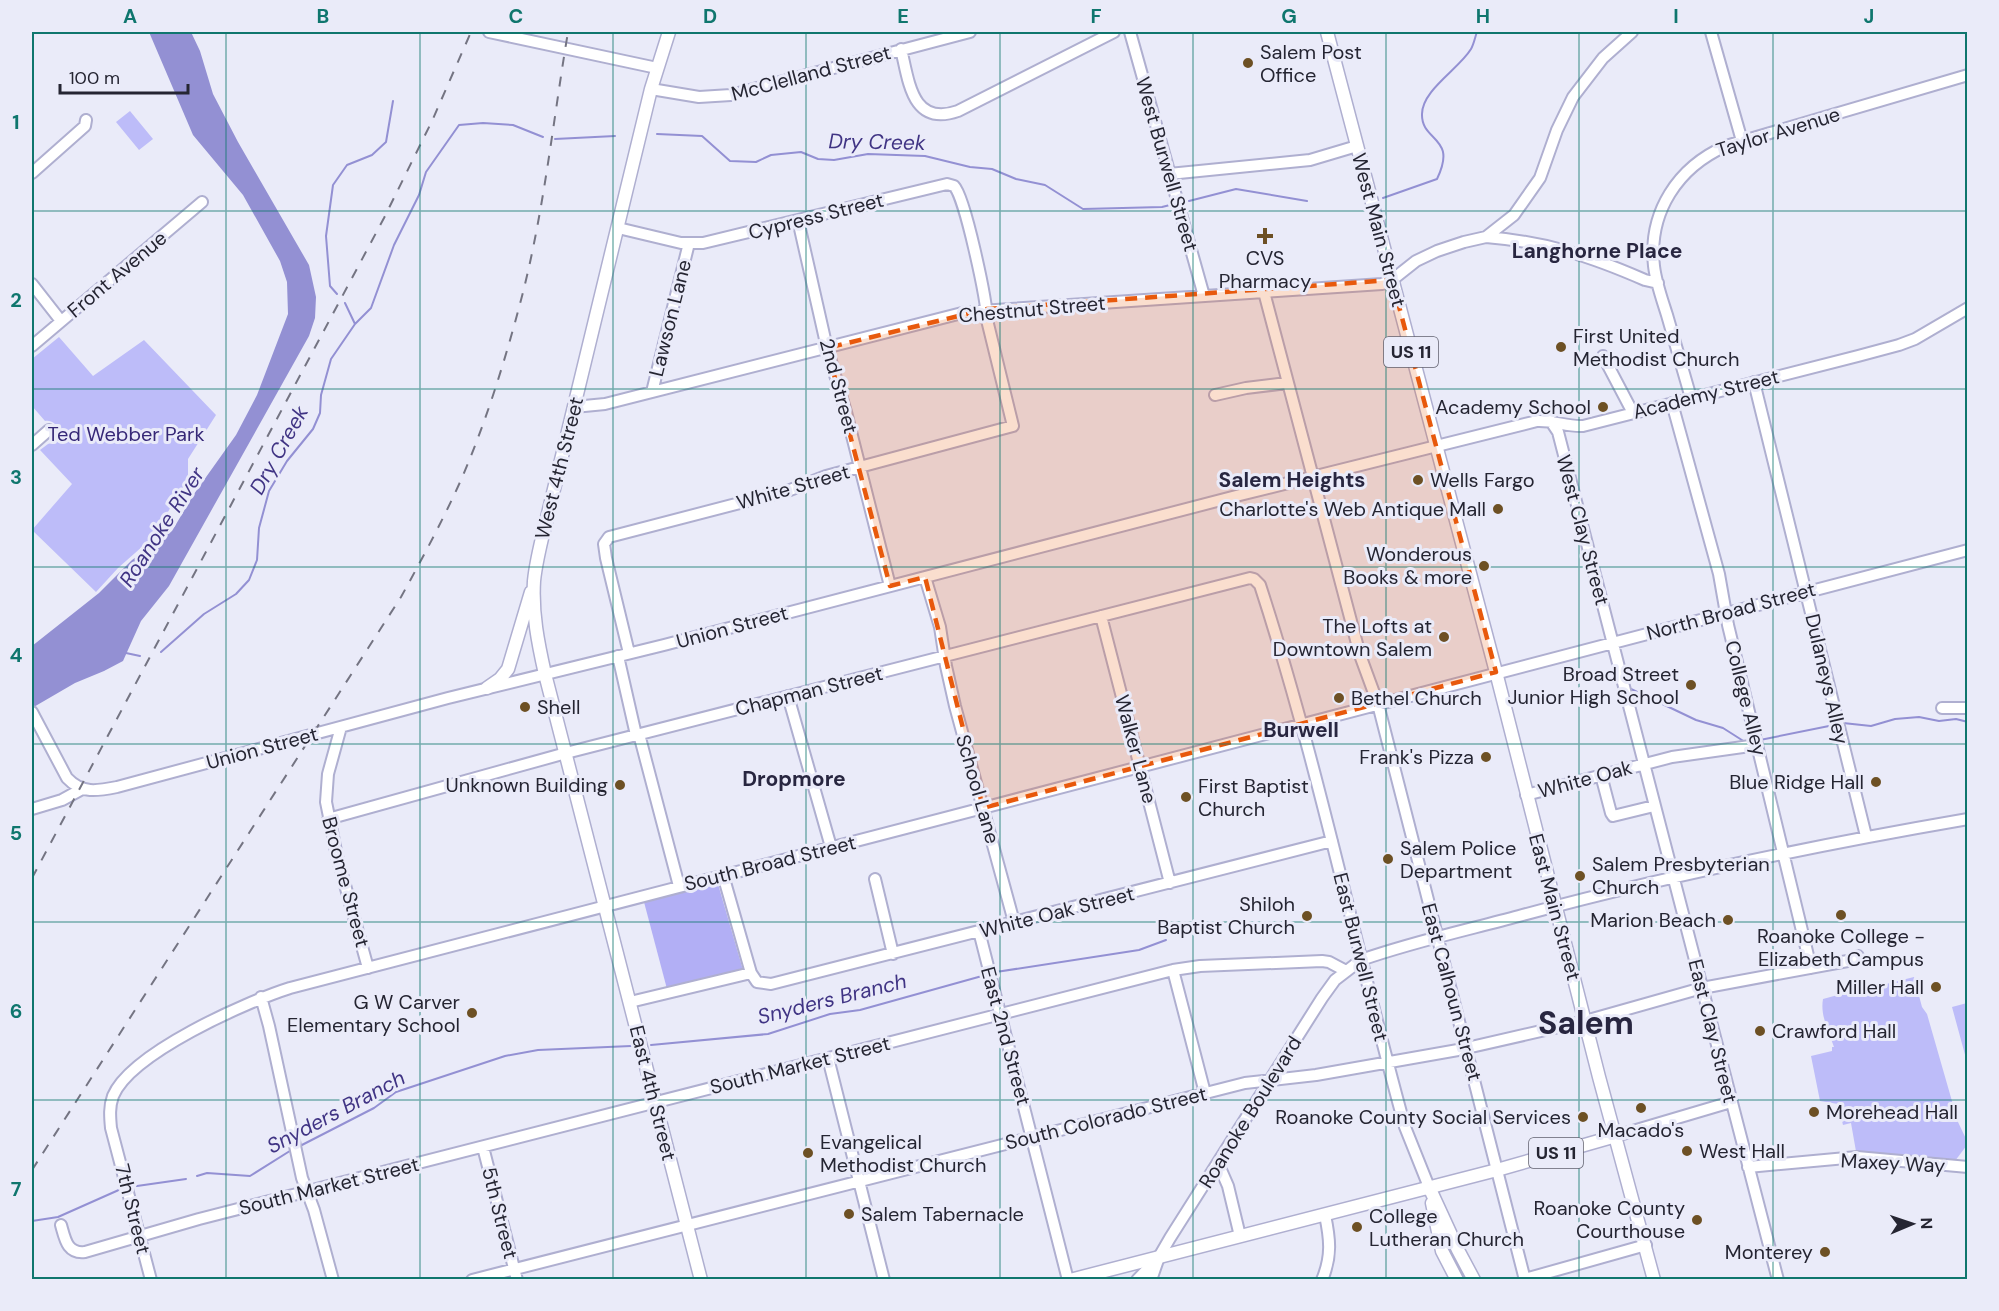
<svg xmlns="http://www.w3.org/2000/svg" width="1999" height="1311" font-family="'DM Sans',sans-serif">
<rect width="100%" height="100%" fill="#eaebf9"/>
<path fill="#bdbcf9" d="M130 111 153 139 139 150 116 122Z
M59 337 93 376 144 340 216 415 188 459V479L152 538 118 568 96 592 32 530 72 484 40 450 48 444 55 442 59 430C56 424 52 420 45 421L32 406V359Z
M1914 977 1922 1007 1927 1014 1958 1122 1967 1141V1145L1952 1165 1857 1157 1851 1123 1843 1125 1838 1104 1820 1101 1811 1056 1832 1051V1047H1834C1829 1032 1820 1016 1823 999L1871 986H1878Z
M1967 1003H1968L1967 1062 1952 1007Z"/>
<path fill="#b2aff5" d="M718 884 743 970 667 989 644 902Z"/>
<path fill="#9390d3" d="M149 32H191L200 51 213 94 238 142 309 265 316 297 315 318 309 336 169 586 141 621 123 661 104 671 75 683 32 708V646L99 593 132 560 172 531 194 494 236 435 257 395 288 314 287 282 280 261 243 195 193 135Z"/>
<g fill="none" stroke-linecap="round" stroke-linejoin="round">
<path stroke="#9390d3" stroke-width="2" d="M657 134 702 136 730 161 756 162 771 155 801 152 818 159 834 160 868 154 925 156 970 167 992 169 1016 179 1045 185 1083 209 1162 207 1170 205
M555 139 615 136
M1383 198 1437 179C1458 136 1421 142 1422 114 1422 90 1459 69 1471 49 1474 44 1475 37 1477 32
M1189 201 1236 189 1307 201
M337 294 330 286 326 236 333 185 347 165 372 155 386 142 393 101
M345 303 355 324
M161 652 204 614 236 594 249 580 257 560 259 528 269 491 287 461 313 429 320 413 321 395 331 359 355 324 371 308 394 245 419 195 426 172 459 125 483 123 513 125 543 137
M126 653 140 656
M1631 689 1696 720 1723 728 1745 742
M1843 723 1871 726 1895 719 1919 717 1939 721 1956 719 1968 722
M1760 740 1834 725
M996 972 1139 950 1166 940
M651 1045 768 1034 830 1014 860 1010 982 976
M298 1147 374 1108 396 1092 505 1056 538 1050 631 1046
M197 1176 207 1173 250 1176 293 1149
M137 1186 186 1179
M32 1221 58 1217 121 1189"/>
<defs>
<path id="minor" d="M489 32 657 68
M1130 32 1204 296
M1711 32 1742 141
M901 49C909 82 912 127 958 111L1114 32
M651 89 699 97 731 95 970 32
M32 173 85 126 86 120
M1169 174 1310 160 1357 146
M798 220 827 348 846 412 890 586
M618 228 681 243H703L947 184 954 186C965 197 987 301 987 320L1013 426 826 476 790 490 609 537 604 544 606 558 629 653
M1486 237C1547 242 1590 256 1645 280L1658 283
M32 284 61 321
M1264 292 1360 655 1378 704 1525 1280
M32 346 202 202
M1603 356 1633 413
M1754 382 1866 836
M652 392 689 243
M1215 395 1246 388 1287 383
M1691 398C1683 371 1675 343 1667 315 1662 299 1656 283 1654 266 1648 212 1678 167 1726 146L1968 75
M1672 403 1719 574 1728 625 1811 968
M574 407 605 404 966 312 1382 284 1392 280 1416 261 1437 251 1464 242 1486 237 1514 215 1540 178 1557 130 1573 97 1603 58 1632 32
M1550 420 1558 432 1778 1280
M32 445 49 430
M925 577 940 627 946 666 955 706 1014 922
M1101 616 1170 883
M618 656 636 735
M788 696 831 847
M1942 708H1968
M32 712 67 778C82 794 97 791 117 787L448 698 664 645 1240 495 1537 421C1553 420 1567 427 1583 426L1858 356 1899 345 1915 339 1968 308
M341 727 328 774 326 802 337 856 368 968
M639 734 679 886
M1601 775 1611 813 1613 816 1654 806
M1526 795 1672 757 1757 745
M32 809 62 800 82 789
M328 819 566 753 1250 578 1254 579 1260 585C1318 763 1355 947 1405 1127L1429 1187
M723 875 751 973 757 982 771 984 1332 841
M875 879 893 954
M979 931 1068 1280
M1173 970 1205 1093
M261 997 269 1026 302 1178 314 1210 333 1280
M630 1002 751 973
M828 1058 884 1280
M1616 1136 1731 1102
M483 1147 517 1280
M1218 1163 1228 1186 1240 1236
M1748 1167 1857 1157 1968 1167
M61 1225C65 1239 67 1254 85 1252L199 1219 1173 970 1200 966 1322 961 1329 962 1346 971
M1525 1279 1646 1245
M151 1280 111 1128C110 1117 109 1107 113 1096 131 1053 246 1002 290 988 850 844 1408 696 1968 550
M472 1280 1245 1083 1316 1075 1458 1050 1585 1021 1702 988 1853 960 1858 956
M1137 1280 1157 1259
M1151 1280 1159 1257 1170 1238 1322 998 1335 980 1361 960C1412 942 1467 930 1519 916 1666 876 1817 845 1968 819
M1322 1280C1332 1256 1330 1239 1325 1215"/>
<path id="major" d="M669 32 651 89 546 522C541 542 536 561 534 581 532 613 538 643 545 674L701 1280
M1327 32 1496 672 1599 1077 1654 1280
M487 688 500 679 508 669 531 592
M1429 1187 1458 1250 1474 1280
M1432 1203 1442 1251 1457 1280
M1070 1280 1497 1170 1616 1136"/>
</defs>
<use href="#minor" stroke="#afafd0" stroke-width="14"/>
<use href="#major" stroke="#afafd0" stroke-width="15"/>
<use href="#minor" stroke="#fff" stroke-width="10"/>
<use href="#major" stroke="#fff" stroke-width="12"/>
<path stroke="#747482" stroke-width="2" stroke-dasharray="10 10" stroke-linecap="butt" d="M32 878 384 218 432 121 471 32
M32 1170 401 597C422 559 443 520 461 480 486 422 505 361 521 300 544 212 553 121 568 32"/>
</g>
<path fill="#e8590c" fill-opacity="0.2" stroke="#e8590c" stroke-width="4.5" stroke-dasharray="12 8" stroke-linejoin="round" d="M1392 280 1496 672 983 808 925 577 890 586 827 348 987 309Z"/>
<path fill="none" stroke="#0f766e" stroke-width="1.5" stroke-opacity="0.55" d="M226 32V1280M420 32V1280M613 32V1280M806 32V1280M1000 32V1280M1193 32V1280M1386 32V1280M1579 32V1280M1773 32V1280M32 211H1968M32 389H1968M32 567H1968M32 744H1968M32 922H1968M32 1100H1968"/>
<g fill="#6d5024" stroke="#eaebf9" stroke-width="2">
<circle cx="1248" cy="63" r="6"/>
<path d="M1262 227h6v6h6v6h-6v6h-6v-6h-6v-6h6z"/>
<circle cx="1561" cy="347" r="6"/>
<circle cx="1603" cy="407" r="6"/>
<circle cx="1418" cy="480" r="6"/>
<circle cx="1498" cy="509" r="6"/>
<circle cx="1484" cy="566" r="6"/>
<circle cx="1444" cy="637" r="6"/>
<circle cx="1691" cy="685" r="6"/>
<circle cx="1339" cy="698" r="6"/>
<circle cx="525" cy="707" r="6"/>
<circle cx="1486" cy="757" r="6"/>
<circle cx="1876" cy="782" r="6"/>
<circle cx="620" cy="785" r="6"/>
<circle cx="1186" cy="797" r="6"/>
<circle cx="1388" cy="859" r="6"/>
<circle cx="1580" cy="876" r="6"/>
<circle cx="1841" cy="915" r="6"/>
<circle cx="1307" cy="916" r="6"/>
<circle cx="1728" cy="920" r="6"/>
<circle cx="1936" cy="987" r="6"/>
<circle cx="472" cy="1013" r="6"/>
<circle cx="1760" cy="1031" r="6"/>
<circle cx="1641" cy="1108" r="6"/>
<circle cx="1814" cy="1112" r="6"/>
<circle cx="1583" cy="1117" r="6"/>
<circle cx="1687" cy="1151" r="6"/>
<circle cx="808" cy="1153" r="6"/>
<circle cx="849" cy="1214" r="6"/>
<circle cx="1697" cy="1220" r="6"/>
<circle cx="1357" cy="1227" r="6"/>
<circle cx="1825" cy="1252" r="6"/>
</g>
<g text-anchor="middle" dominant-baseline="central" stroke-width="6" stroke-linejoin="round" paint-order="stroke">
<g fill="#eaebf9" stroke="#60606e" stroke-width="1.5">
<rect x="1384" y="337" width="54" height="30" rx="4.5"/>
<rect x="1529" y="1138" width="54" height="30" rx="4.5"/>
</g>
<g font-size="18" font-weight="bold" fill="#252532">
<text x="1411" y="352">US 11</text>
<text x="1556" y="1153">US 11</text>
</g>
<g font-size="20" fill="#252532" stroke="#eaebf9" text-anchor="end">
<text x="1260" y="52" text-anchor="start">Salem Post<tspan x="1260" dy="23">Office</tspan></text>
<text x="1265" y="258" text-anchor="middle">CVS<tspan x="1265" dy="23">Pharmacy</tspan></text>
<text x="1573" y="336" text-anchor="start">First United<tspan x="1573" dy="23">Methodist Church</tspan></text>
<text x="1591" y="407">Academy School</text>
<text x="1430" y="480" text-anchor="start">Wells Fargo</text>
<text x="1486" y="509">Charlotte's Web Antique Mall</text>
<text x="1472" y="554">Wonderous<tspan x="1472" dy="23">Books &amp; more</tspan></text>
<text x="1432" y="626">The Lofts at<tspan x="1432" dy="23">Downtown Salem</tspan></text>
<text x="1679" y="674">Broad Street<tspan x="1679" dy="23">Junior High School</tspan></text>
<text x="1351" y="698" text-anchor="start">Bethel Church</text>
<text x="537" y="707" text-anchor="start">Shell</text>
<text x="1474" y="757">Frank's Pizza</text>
<text x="1864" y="782">Blue Ridge Hall</text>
<text x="608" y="785">Unknown Building</text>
<text x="1198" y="786" text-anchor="start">First Baptist<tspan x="1198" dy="23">Church</tspan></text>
<text x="1400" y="848" text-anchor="start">Salem Police<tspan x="1400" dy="23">Department</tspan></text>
<text x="1592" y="864" text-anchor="start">Salem Presbyterian<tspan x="1592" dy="23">Church</tspan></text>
<text x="1295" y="904">Shiloh<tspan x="1295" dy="23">Baptist Church</tspan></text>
<text x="1716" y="920">Marion Beach</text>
<text x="1841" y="936" text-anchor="middle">Roanoke College -<tspan x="1841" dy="23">Elizabeth Campus</tspan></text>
<text x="1924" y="987">Miller Hall</text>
<text x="460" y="1002">G W Carver<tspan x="460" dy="23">Elementary School</tspan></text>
<text x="1772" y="1031" text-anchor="start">Crawford Hall</text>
<text x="1826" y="1112" text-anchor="start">Morehead Hall</text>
<text x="1571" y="1117">Roanoke County Social Services</text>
<text x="1641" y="1130" text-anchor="middle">Macado's</text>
<text x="820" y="1142" text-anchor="start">Evangelical<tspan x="820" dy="23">Methodist Church</tspan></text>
<text x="1699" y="1151" text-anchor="start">West Hall</text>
<text x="1685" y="1208">Roanoke County<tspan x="1685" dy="23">Courthouse</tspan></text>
<text x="861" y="1214" text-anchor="start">Salem Tabernacle</text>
<text x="1369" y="1216" text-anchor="start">College<tspan x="1369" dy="23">Lutheran Church</tspan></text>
<text x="1813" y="1252">Monterey</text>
</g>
<g font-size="20" fill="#252532" stroke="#eaebf9">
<text transform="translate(811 73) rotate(-15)">McClelland Street</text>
<text transform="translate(1778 132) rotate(-17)">Taylor Avenue</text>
<text transform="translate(1167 164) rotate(74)">West Burwell Street</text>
<text transform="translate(816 216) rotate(-14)">Cypress Street</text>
<text transform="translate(1379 230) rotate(75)">West Main Street</text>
<text transform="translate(117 274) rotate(-40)">Front Avenue</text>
<text transform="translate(1032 309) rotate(-5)">Chestnut Street</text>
<text transform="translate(670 318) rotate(-76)">Lawson Lane</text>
<text transform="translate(839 386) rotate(75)">2nd Street</text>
<text transform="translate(1706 394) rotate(-14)">Academy Street</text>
<text transform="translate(559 468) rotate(-76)">West 4th Street</text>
<text transform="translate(793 487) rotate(-16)">White Street</text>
<text transform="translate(1583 530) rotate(75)">West Clay Street</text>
<text transform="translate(1731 611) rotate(-15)">North Broad Street</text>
<text transform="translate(732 627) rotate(-15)">Union Street</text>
<text transform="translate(1827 679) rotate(77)">Dulaneys Alley</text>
<text transform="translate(809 691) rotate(-14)">Chapman Street</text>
<text transform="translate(1746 698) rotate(76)">College Alley</text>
<text transform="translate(262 748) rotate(-15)">Union Street</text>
<text transform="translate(1136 749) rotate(75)">Walker Lane</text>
<text transform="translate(1585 779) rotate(-15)">White Oak</text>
<text transform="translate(978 789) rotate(74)">School Lane</text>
<text transform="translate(770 863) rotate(-14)">South Broad Street</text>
<text transform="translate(346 882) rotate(75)">Broome Street</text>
<text transform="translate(1555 907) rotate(75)">East Main Street</text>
<text transform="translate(1057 912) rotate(-14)">White Oak Street</text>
<text transform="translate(1361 957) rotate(76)">East Burwell Street</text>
<text transform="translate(1452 992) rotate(75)">East Calhoun Street</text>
<text transform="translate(1713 1031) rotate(76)">East Clay Street</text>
<text transform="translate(1006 1036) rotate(75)">East 2nd Street</text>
<text transform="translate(800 1065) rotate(-14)">South Market Street</text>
<text transform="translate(653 1093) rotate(76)">East 4th Street</text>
<text transform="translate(1250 1112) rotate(-58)">Roanoke Boulevard</text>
<text transform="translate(1106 1118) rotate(-14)">South Colorado Street</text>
<text transform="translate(1893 1163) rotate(3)">Maxey Way</text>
<text transform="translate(329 1186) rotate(-14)">South Market Street</text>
<text transform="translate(133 1209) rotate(76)">7th Street</text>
<text transform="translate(500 1213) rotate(76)">5th Street</text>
</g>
<g font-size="20" fill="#362877" stroke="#eaebf9">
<text x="126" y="434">Ted Webber Park</text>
</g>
<g font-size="21" font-style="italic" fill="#403484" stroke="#eaebf9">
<text transform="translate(877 142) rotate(1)">Dry Creek</text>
<text transform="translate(279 450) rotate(-61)">Dry Creek</text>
<text transform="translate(162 527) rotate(-57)">Roanoke River</text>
<text transform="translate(832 999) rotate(-14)">Snyders Branch</text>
<text transform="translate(336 1112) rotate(-28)">Snyders Branch</text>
</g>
<g font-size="21" font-weight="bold" fill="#282640" stroke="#eaebf9">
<text x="1597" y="251">Langhorne Place</text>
<text x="1292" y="480">Salem Heights</text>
<text x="1301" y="730">Burwell</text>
<text x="794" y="779">Dropmore</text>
</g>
<g font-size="32" font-weight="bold" fill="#282640" stroke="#eaebf9">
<text x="1586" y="1023">Salem</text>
</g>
</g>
<rect width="1999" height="1311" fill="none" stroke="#eaebf9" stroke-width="66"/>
<g transform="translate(1912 1224) rotate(88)" stroke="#eaebf9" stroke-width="4.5" paint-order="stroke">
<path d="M0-4.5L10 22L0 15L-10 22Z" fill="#252532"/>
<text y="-9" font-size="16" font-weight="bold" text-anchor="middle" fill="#252532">N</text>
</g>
<path d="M60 84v9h128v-9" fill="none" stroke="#252532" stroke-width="3"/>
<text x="69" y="84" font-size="18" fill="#252532" stroke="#eaebf9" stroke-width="4.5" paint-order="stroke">100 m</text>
<rect x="33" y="33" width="1933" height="1245" fill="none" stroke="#0f766e" stroke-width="2"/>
<g font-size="20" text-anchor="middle" font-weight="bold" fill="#0f766e">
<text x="130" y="23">A</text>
<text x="323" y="23">B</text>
<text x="516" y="23">C</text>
<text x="710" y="23">D</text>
<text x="903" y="23">E</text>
<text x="1096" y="23">F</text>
<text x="1289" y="23">G</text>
<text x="1483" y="23">H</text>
<text x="1676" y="23">I</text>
<text x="1869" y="23">J</text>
<text x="16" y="129">1</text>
<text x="16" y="307">2</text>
<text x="16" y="484">3</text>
<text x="16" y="662">4</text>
<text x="16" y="840">5</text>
<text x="16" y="1018">6</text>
<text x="16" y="1196">7</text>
</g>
</svg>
